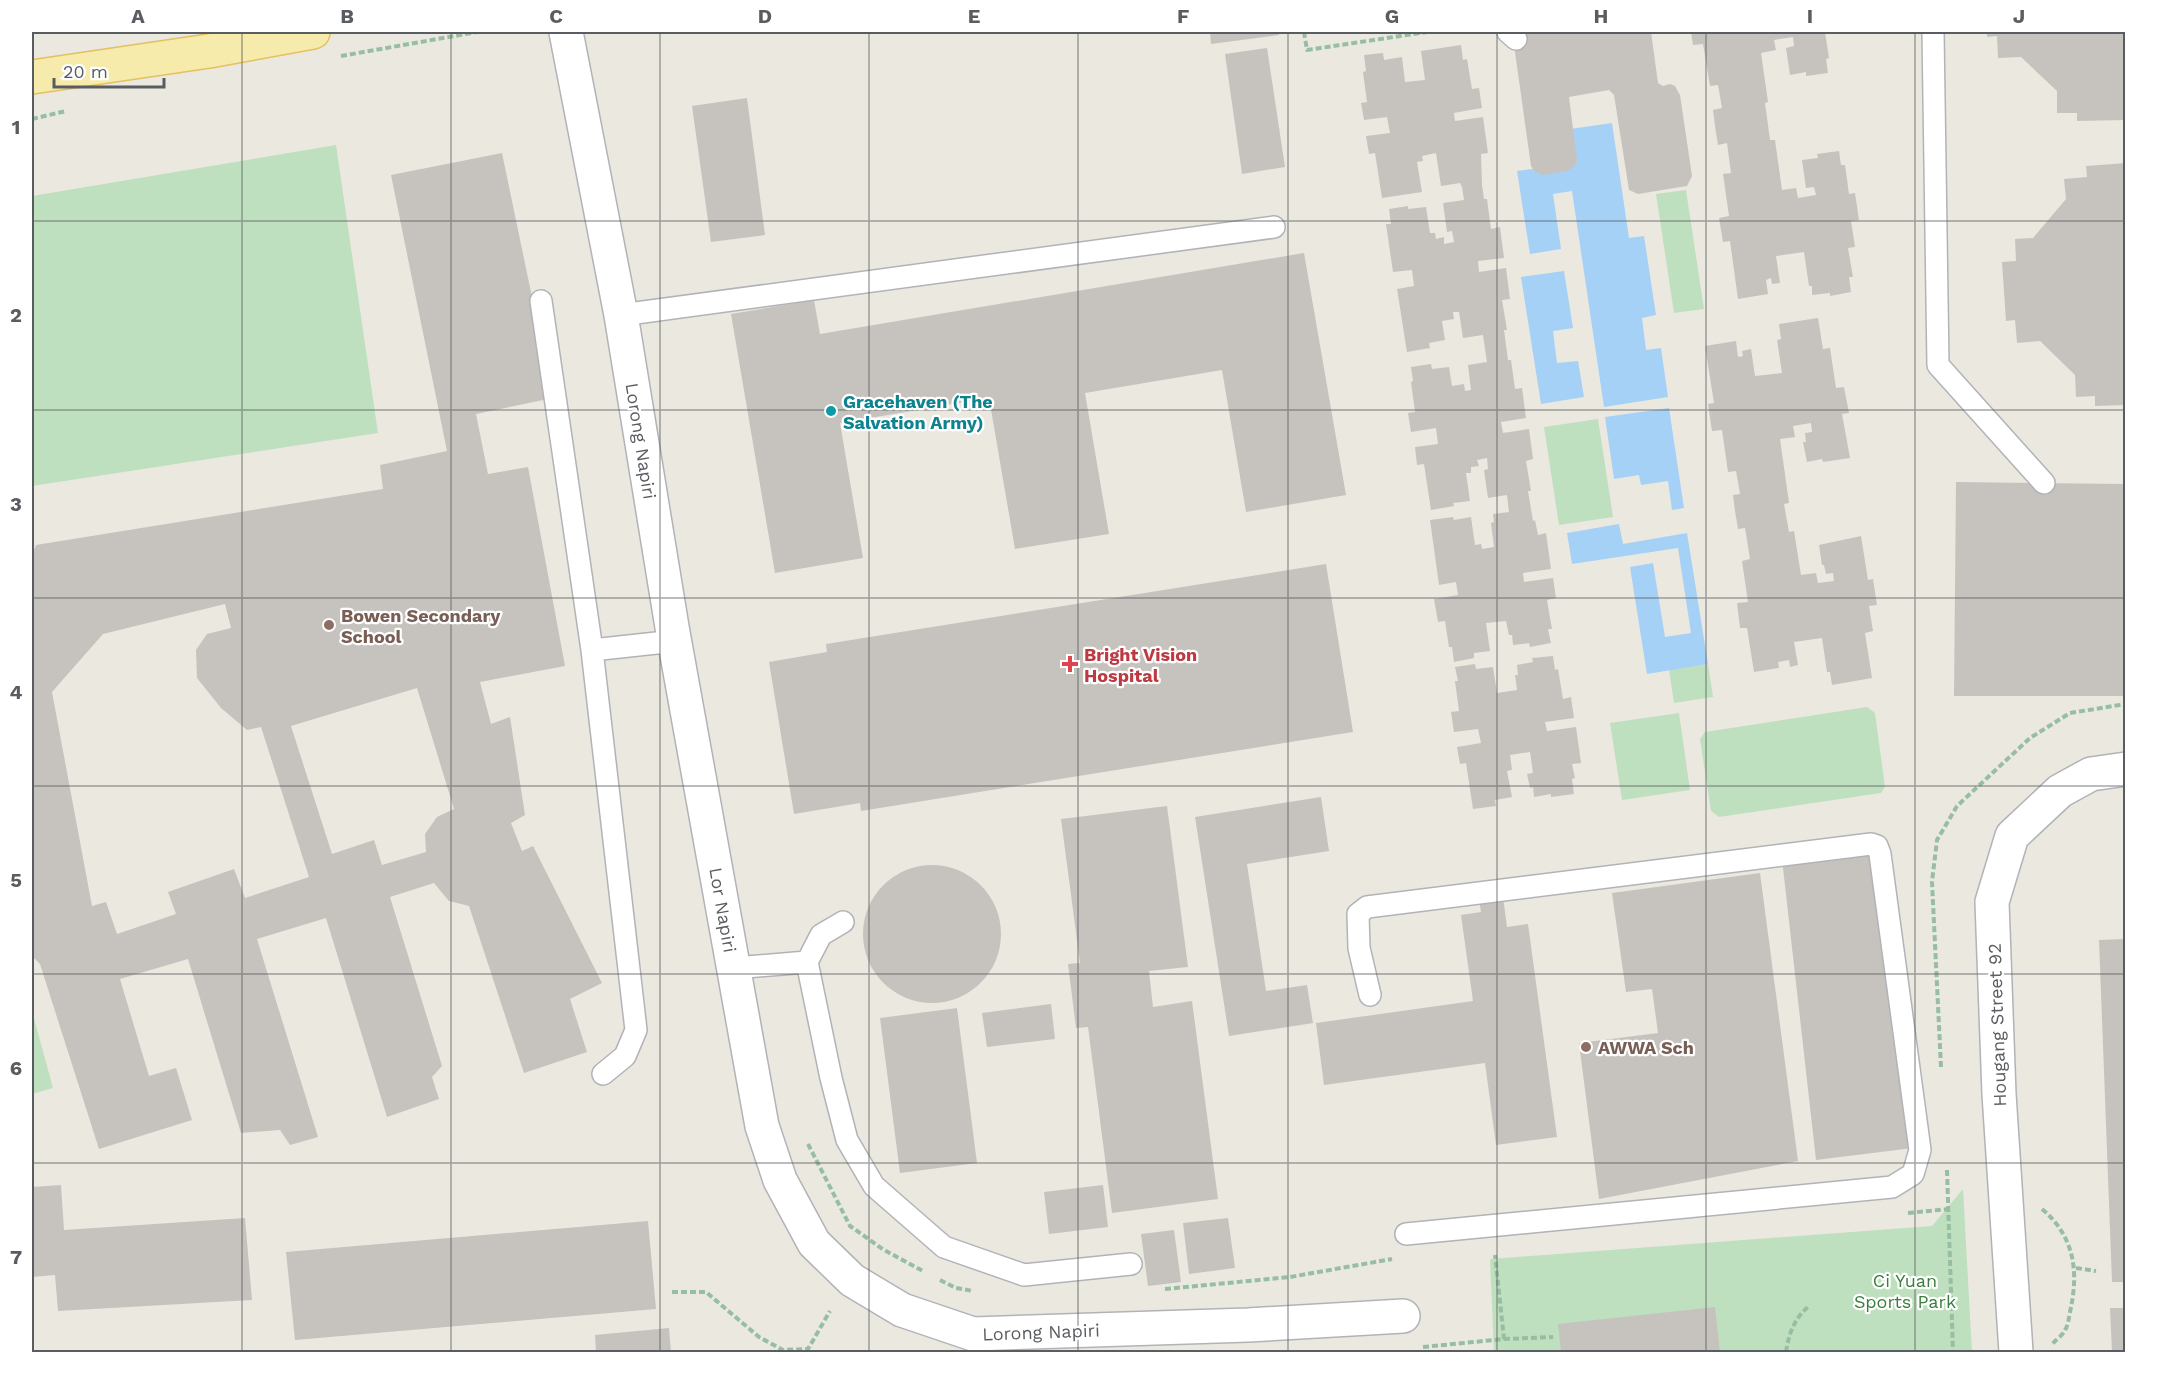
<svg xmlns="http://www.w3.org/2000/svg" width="2157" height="1384" font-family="'Work Sans',sans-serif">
<rect width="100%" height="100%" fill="#ebe8e0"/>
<path fill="#bfe0bf" d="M336 145 378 433 32 486V196Z
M1686 190 1704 309 1674 313 1656 194Z
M1598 419 1613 517 1559 525 1544 427Z
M1708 664 1713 697 1674 703 1669 670Z
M1867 707 1875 713 1885 787 1881 793 1719 817 1711 811 1700 739 1705 732Z
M1679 713 1690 790 1622 800 1610 723Z
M32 1011 53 1088 32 1094Z
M1963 1189 1972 1352H1494L1490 1259 1932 1226Z"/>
<path fill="#a5d1f6" d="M1612 123 1629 238 1644 236 1656 315 1642 318 1646 350 1661 348 1668 397 1604 407 1572 191 1553 194 1561 249 1530 254 1517 171 1540 168 1563 130Z
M1564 271 1573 328 1553 331 1557 363 1578 361 1584 397 1541 404 1521 277Z
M1669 408 1684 508 1672 510 1668 481 1641 485 1639 475 1614 479 1605 417Z
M1619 524 1623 544 1687 533 1708 664 1647 674 1630 567 1653 563 1665 637 1691 633 1678 548 1572 564 1567 533Z"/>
<path fill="#c6c3be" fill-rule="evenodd" d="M1210 32H1278L1279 35 1211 44Z
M1537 32H1651L1658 83 1663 86 1670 84 1675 86 1680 95 1692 176 1687 186 1638 194 1629 190 1614 95 1609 90 1569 97 1577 160 1575 166 1567 171 1543 175 1534 171 1531 166 1514 45 1520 34Z
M1691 32H1825L1829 58 1826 59 1828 73 1806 76V72L1790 75 1786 48 1794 46 1793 37 1774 40 1776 50 1761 53 1768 102 1765 103 1770 140H1775L1782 190 1796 188 1798 198 1816 195 1814 187 1806 188 1802 160 1818 158 1817 154 1839 151 1841 165H1845L1849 194 1855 193 1859 220 1851 221 1855 247 1848 248 1853 277H1849L1851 292 1830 296V293L1812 295V286H1809L1804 252 1776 256 1780 283 1772 284 1771 278 1766 280 1768 294 1738 299 1730 241 1723 242 1719 218 1729 216 1723 174 1731 173 1727 143 1718 145 1715 126 1713 110 1722 108 1718 85 1710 86 1703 44 1693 45Z
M1987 32H2126V120L2077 121V113H2057V91L2021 57 1998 58 1997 36 1987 37Z
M1461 45 1463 60 1467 59 1472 89 1479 88 1482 108 1454 113 1455 121 1483 117 1488 153 1481 154 1482 185 1484 199H1487L1491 229 1500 227 1504 258 1478 261 1479 272 1506 268 1510 299 1502 300 1507 330H1504L1508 360H1511L1515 389 1522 388 1526 418 1501 422 1503 433 1529 429 1533 459 1526 461 1531 491H1528L1533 521 1535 520 1538 535 1546 533 1551 569 1523 573 1524 582 1553 578 1556 598 1547 600 1552 629H1548L1551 643 1530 647 1529 643 1513 645 1512 635H1509L1506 621 1486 623 1490 651 1474 653V658L1454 662 1452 647H1449L1445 621 1438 622 1434 599 1458 595 1456 582 1439 585 1430 520 1453 517 1454 520 1471 517 1475 545 1481 544 1482 549 1494 547 1491 523 1494 522 1493 514 1509 512 1507 495 1488 498 1484 470 1488 469 1487 458 1477 460 1479 466 1471 467V473H1466L1470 501 1453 503 1454 506 1431 510 1424 464 1417 465 1415 447 1438 444 1436 428 1411 432 1408 413 1415 412 1411 382 1413 381 1411 367 1431 364 1432 369 1449 367 1452 386 1464 384 1465 391 1471 390 1468 365 1487 362 1483 335 1463 338 1459 312H1453L1454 319 1442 321 1445 340 1429 343 1430 348 1407 352 1397 289 1414 286 1412 270 1393 272 1386 224H1391L1389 209 1408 206V209L1426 207 1430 233H1435L1436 239 1444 237V244L1454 242 1452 231 1447 232 1443 203 1464 200 1462 187 1460 183 1441 186 1436 153 1422 156 1423 161 1417 162 1422 192 1382 198 1375 153 1369 154 1366 136 1390 133 1387 117 1364 120 1361 103 1367 102 1363 72 1366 71 1364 55 1383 53 1384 60 1402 57 1405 82 1425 80 1421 51Z
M1267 48 1285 167 1242 174 1225 54Z
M747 98 765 235 711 242 692 106Z
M502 153 553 398 476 414 488 474 528 467 565 666 480 682 491 724 510 717 525 815 511 823 522 851 533 846 602 983 570 999 587 1052 524 1073 469 906 449 901 434 883 390 897 442 1066 432 1077 439 1099 387 1117 326 918 257 939 318 1137 290 1145 280 1130 241 1133 188 959 120 979 149 1076 176 1068 192 1120 99 1149 40 964 32 956V555L36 545 383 489 380 465 447 451 391 175ZM225 604 231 628 207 634 196 650 197 678 221 708 247 730 261 727 309 877 245 898 234 869 168 892 176 914 117 934 106 902 92 906 52 692 103 634ZM417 688 454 809 437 817 425 834 426 852 382 865 374 840 332 854 291 726Z
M2126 163V405L2095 406V396L2076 397 2075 375 2040 341 2017 343 2015 320 2006 321 2002 262 2016 261 2015 239 2033 238 2066 199 2064 179 2087 177 2086 166Z
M1304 253 1346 495 1246 512 1222 370 1085 393 1109 534 1015 549 989 398 840 423 863 558 775 573 731 314 814 300 820 334Z
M1818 318 1823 349 1830 348 1836 388 1844 387 1849 413 1842 414 1850 458 1823 462 1822 459 1807 462 1803 442H1806L1805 433 1812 432 1811 423 1793 426 1795 437 1780 439 1789 503 1784 504 1789 532 1794 531 1801 575 1816 573 1818 583 1834 581 1833 573 1826 574 1824 565H1822L1819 545 1861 536 1868 580 1873 579 1877 605 1869 606 1873 631 1865 633 1872 678 1832 685 1830 672H1827L1822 638 1794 642 1798 665 1790 667 1789 660 1778 662 1779 668 1754 672 1747 628H1740L1737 603 1748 602 1742 561 1750 559 1745 528 1738 529 1735 511 1733 495 1740 494 1736 471 1728 472 1722 430 1712 431 1708 404 1714 403 1705 346 1736 341 1738 357 1743 356 1742 351 1751 349 1755 376 1782 373 1777 340 1781 339 1779 324Z
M1956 482 2126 484V696H1954Z
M1326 564 1353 732 861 811 860 803 794 814 769 662 827 652 826 644Z
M1553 656 1555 670 1558 669 1563 699 1571 697 1574 718 1545 722 1547 731 1576 727 1581 763 1572 764 1575 778 1572 779 1574 794 1551 797V794L1534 797 1533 787 1530 788 1527 774 1533 773 1530 752 1510 755 1512 770 1507 771 1512 797 1495 800 1496 806 1473 809 1466 763 1460 764 1457 747 1481 743 1478 729 1454 732 1451 712 1459 711 1455 681H1458L1455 667 1475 664 1476 669 1493 667 1497 693 1517 690 1515 675H1518L1517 665 1533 662 1532 658Z
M1321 797 1329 851 1247 864 1266 991 1307 985 1313 1023 1229 1036 1195 817Z
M1167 806 1188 967 1149 971 1153 1007 1192 1001 1218 1199 1112 1213 1088 1027 1076 1028 1068 964 1080 963 1061 819Z
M1875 848 1913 1148 1816 1160 1782 859Z
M863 934a69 69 0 1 1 138 0a69 69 0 1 1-138 0Z
M1760 873 1798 1161 1599 1199 1579 1043 1658 1033 1652 989 1626 992 1612 893Z
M1503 897 1507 927 1528 924 1557 1137 1496 1145 1485 1063 1324 1085 1316 1023 1473 1001 1461 915 1481 912 1479 899Z
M2126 939V1282H2112L2099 940Z
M1051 1004 1055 1039 987 1047 982 1013Z
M957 1008 977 1163 900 1173 880 1018Z
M61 1185 64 1230 245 1218 252 1300 58 1311 55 1275 32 1277V1187Z
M1103 1185 1108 1227 1049 1234 1044 1192Z
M1228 1218 1235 1268 1189 1274 1183 1223Z
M648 1221 656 1309 295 1340 286 1252Z
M1174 1230 1181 1282 1148 1286 1141 1234Z
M1715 1307 1720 1352H1561L1558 1324Z
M2110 1308H2126V1352H2112Z
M669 1328 671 1352H596L595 1335Z"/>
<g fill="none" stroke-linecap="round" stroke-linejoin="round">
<defs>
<path id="lane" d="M1508 32 1516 39
M1933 32 1938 365 2044 483
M541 301 592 650 675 641
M621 315 1274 227
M592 650 636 1030 625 1056 603 1074
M807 962 821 935 843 922
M734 968 807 962 831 1078 847 1140 874 1186 944 1247 1024 1275 1131 1264
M1370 995 1359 948 1358 914 1367 907 1871 844 1877 846 1880 854 1920 1150 1913 1174 1892 1187 1406 1234"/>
<path id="street" d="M566 32 621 315 672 627 762 1126 780 1180 814 1243 852 1280 902 1310 973 1334 1248 1325 1403 1316
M2016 1352 1999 1094 1992 902 2012 836 2060 791 2091 774 2126 769"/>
<path id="primary" d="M32 77 209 51 313 32"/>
</defs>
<use href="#lane" stroke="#b1b3b7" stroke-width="24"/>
<use href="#street" stroke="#b1b3b7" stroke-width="36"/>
<use href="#primary" stroke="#e3c061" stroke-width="36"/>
<path stroke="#97bea3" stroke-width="4" stroke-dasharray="6 3" stroke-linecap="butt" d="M1304 32 1307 50 1427 32
M341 56 477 32
M32 119 66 111
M1941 1067 1932 882 1937 840 1957 806 2030 738 2070 713 2126 704
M808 1144 850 1226 884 1250 923 1271
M1947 1170 1953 1352
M2042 1209C2075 1237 2079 1272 2070 1312 2069 1317 2068 1326 2065 1330 2063 1335 2056 1340 2052 1344
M1908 1213 1949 1209
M2076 1268 2096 1271
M940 1280 956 1288 973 1291
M1165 1289 1290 1277 1392 1259
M672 1292H706L759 1337 783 1350 808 1349 830 1311
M1504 1339 1553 1337
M1423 1347 1504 1339 1495 1255
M1786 1352C1789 1333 1794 1319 1809 1306"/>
<use href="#lane" stroke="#fff" stroke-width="21"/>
<use href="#street" stroke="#fff" stroke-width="33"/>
<use href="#primary" stroke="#f6ebaa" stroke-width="33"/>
</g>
<path fill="none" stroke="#595c60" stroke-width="1.5" stroke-opacity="0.55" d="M242 32V1352M451 32V1352M660 32V1352M869 32V1352M1078 32V1352M1288 32V1352M1497 32V1352M1706 32V1352M1915 32V1352M32 221H2126M32 410H2126M32 598H2126M32 786H2126M32 974H2126M32 1163H2126"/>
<circle fill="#0f9aa8" stroke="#fff" stroke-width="2" cx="831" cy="411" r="6"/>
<g fill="#8d6e63" stroke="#fff" stroke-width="2">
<circle cx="329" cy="625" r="6"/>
<circle cx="1586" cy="1047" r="6"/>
</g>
<path fill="#e0444e" stroke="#fff" stroke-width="2" d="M1067 655h6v6h6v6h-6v6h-6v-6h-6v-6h6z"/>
<g text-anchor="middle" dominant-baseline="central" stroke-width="4.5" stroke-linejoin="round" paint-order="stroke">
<g font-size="18" font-weight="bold" fill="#0d838f" stroke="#fff" text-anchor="start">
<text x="843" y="401">Gracehaven (The<tspan x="843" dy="21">Salvation Army)</tspan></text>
</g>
<g font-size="18" fill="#595c60" stroke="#fff">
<text transform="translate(641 441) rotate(81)">Lorong Napiri</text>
<text transform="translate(723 910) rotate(80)">Lor Napiri</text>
<text transform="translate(1997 1025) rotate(-92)">Hougang Street 92</text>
<text transform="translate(1041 1332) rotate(-2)">Lorong Napiri</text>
</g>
<g font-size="18" font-weight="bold" fill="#785e54" stroke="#fff" text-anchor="start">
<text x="341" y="615">Bowen Secondary<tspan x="341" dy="21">School</tspan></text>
<text x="1598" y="1047">AWWA Sch</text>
</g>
<g font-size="18" font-weight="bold" fill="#be3a42" stroke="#fff" text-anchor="start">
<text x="1084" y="654">Bright Vision<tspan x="1084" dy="21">Hospital</tspan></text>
</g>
<g font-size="18" fill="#3b7d3f" stroke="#fff">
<text x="1905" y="1280">Ci Yuan<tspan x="1905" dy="21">Sports Park</tspan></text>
</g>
</g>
<rect width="2157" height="1384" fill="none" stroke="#ffffff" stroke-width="66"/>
<path d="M54 78v9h110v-9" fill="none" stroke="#595c60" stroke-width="3"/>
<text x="63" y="78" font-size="18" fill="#595c60" stroke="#ffffff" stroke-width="4.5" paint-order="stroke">20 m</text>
<rect x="33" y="33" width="2091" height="1318" fill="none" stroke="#595c60" stroke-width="2"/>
<g font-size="20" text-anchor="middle" font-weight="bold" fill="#595c60">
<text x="138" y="23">A</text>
<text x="347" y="23">B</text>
<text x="556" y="23">C</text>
<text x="765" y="23">D</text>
<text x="974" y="23">E</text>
<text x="1183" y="23">F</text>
<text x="1392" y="23">G</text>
<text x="1601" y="23">H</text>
<text x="1810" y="23">I</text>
<text x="2019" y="23">J</text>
<text x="16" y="134">1</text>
<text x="16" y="322">2</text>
<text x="16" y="511">3</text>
<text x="16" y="699">4</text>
<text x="16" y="887">5</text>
<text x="16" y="1075">6</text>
<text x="16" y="1264">7</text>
</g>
</svg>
